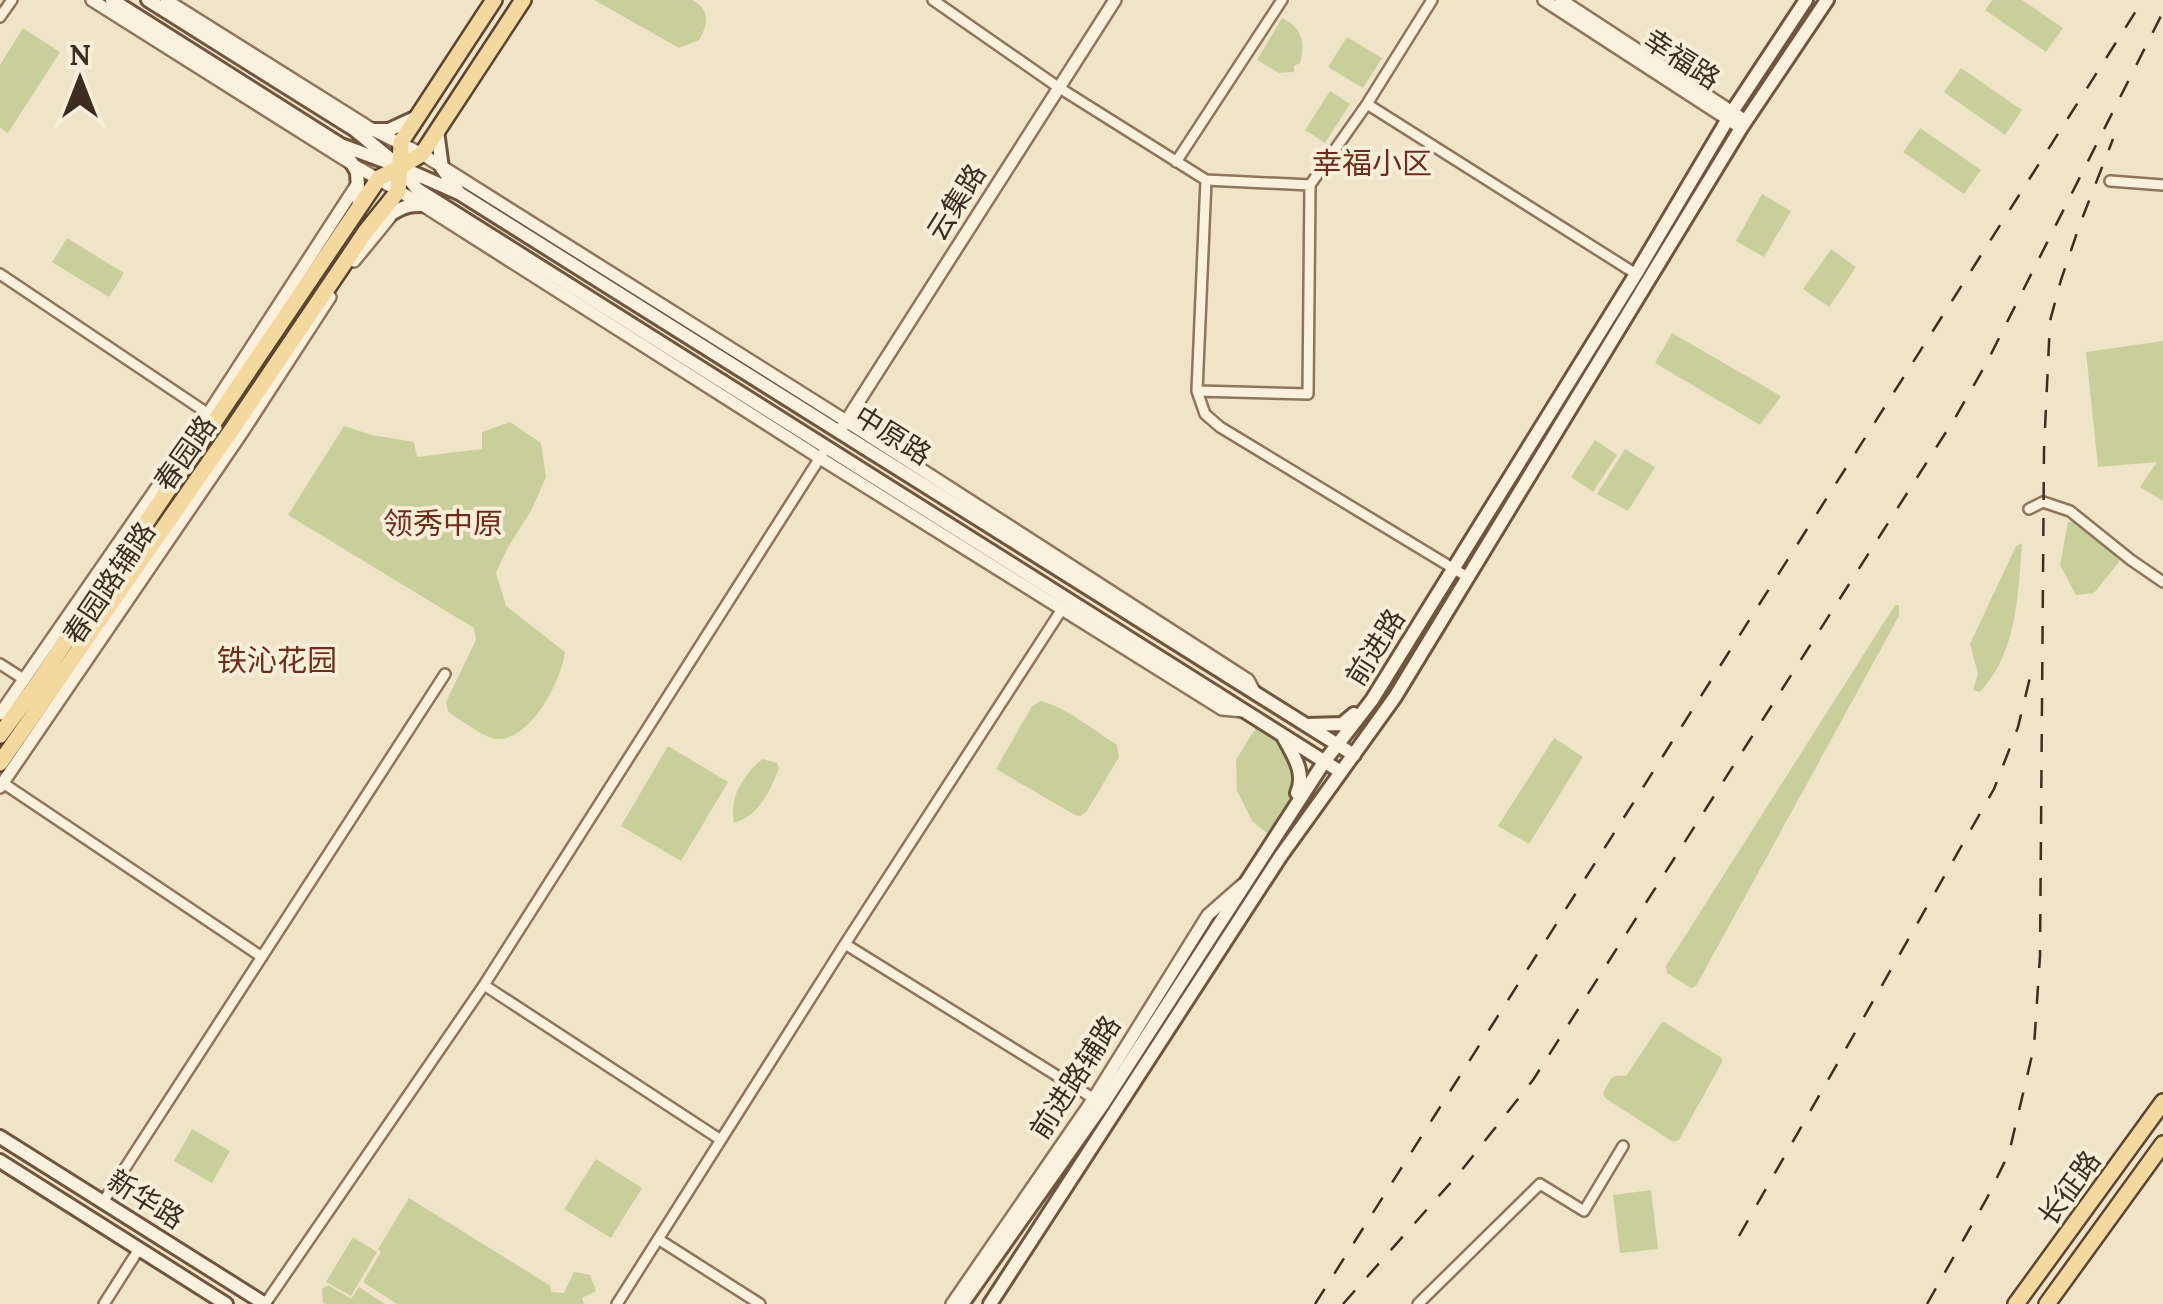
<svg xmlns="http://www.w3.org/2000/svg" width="2163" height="1304" font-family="Lora,'Noto Sans SC',serif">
<rect width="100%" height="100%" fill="#f0e4c8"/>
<path fill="#c9cf9b" d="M594 0H692C711 10 708 25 699 40L679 48Z
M1992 0H2022L2063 28 2046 52 1985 10Z
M1282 18C1302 28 1306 42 1300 63L1294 66V72L1279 73 1257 60Z
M23 28 60 52 8 133 0 128V65Z
M1347 37 1382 58 1363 88 1328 67Z
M1961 68 2022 110 2005 135 1944 92Z
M1330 91 1350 104 1325 143 1305 130Z
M1920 128 1981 170 1964 194 1903 152Z
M1762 194 1791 211 1764 257 1736 241Z
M67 238 124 273 109 297 52 262Z
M1831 249 1856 267 1829 307 1803 289Z
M1672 333 1781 396 1760 425 1655 363Z
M2163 341V501L2140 487 2157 462 2098 467 2086 352Z
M510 422 541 443 546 477 532 509 507 549 496 573 506 606 565 652C562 680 530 742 496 739 484 738 460 719 448 712L446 702 476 640 474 628 288 515 344 426 372 435 414 442 417 457 482 449V432Z
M1595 440 1617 455 1593 492 1571 477Z
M1625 449 1655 467 1628 511 1597 494Z
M2075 521 2119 554V562L2094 593 2076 595 2060 565 2068 522Z
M2022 543C2018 594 2017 653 1980 692L1973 690 1978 674 1970 644 2016 546Z
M1895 605H1899V616L1696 986 1691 988 1667 973 1666 966Z
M1040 701C1064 706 1095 731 1117 745L1119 757 1087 811 1080 816 1075 815 996 769 1032 706Z
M1260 721 1283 736 1301 784 1273 838 1252 821 1237 791 1236 760Z
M1554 738 1583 757 1529 844 1498 826Z
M668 746 728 782 681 861 621 826Z
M762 759 777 763 779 768C770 791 760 815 734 823 729 796 743 776 762 759Z
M1664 1022 1722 1058V1062L1679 1140 1673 1142 1605 1098 1603 1093C1611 1079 1610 1074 1626 1076L1661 1023Z
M192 1129 230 1151 212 1183 174 1161Z
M596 1159 642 1188 611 1238 564 1209Z
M1651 1190 1658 1249 1620 1253 1613 1195Z
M409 1198 546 1283 550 1286 551 1292 564 1293 574 1272 590 1275 596 1291 582 1298 584 1304H397L363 1282 381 1252 378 1249Z
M353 1237 377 1252 351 1296 326 1282Z
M328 1285 351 1299 359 1287 385 1304H326L323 1303 322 1289Z"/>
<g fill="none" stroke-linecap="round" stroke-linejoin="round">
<defs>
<path id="minor" d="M933 0 1058 87 1206 180 1197 391 1205 414 1220 427 1469 578
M0 17 12 0
M1367 104 1636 274
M1176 162 1282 0
M1206 180 1310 185 1367 104 1432 0
M2110 181 2163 185
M0 274 210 415
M1197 391 1308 394 1310 185
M2029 509 2043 502 2070 511 2131 560 2163 582
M0 664 25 680
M3 783 262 957
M845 944 1096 1100
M484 985 721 1140
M103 1202 445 674
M658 1239 760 1304
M104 1304 139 1249
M265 1304 484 985 823 453
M617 1304 845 944 1064 606
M1418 1304 1540 1184 1584 1211 1623 1146"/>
<path id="tertiary" d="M92 0 352 164 421 204 820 458 1222 709 1243 711
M166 0 373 130 422 154 846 421 1248 680 1255 693
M1544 0 1741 128
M1561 0 1746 121
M354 261 390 217
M843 426 1115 0
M0 714 208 414 358 183
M0 787 241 434 330 297
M952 1304 1094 1098 1208 915 1242 885"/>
<path id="secondary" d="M112 0 341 145 400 167 417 189 1341 772
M148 0 355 130 400 167 459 193 1354 755
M355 130H389L417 117
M437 131 442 168 458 191
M341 145 357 172 359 207
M376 224C403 205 407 203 440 206
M1307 725 1342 724 1354 714
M1284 738C1294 756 1306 774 1297 793
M0 1137 265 1304
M0 1161 226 1304
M962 1304 1103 1104 1324 762 1372 700 1636 274 1732 112 1806 0
M990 1304 1280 857 1395 697 1741 128 1827 0"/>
<path id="primary" d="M0 735 35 687 379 178 400 167 401 142 494 0
M0 763 233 428 366 231 391 200 398 191 400 167 422 154 523 0
M2016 1304 2163 1102
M2047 1304 2163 1144"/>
</defs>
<use href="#minor" stroke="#8d765c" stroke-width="14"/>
<use href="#tertiary" stroke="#8d765c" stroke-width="16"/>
<use href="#secondary" stroke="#6f573f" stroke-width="18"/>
<use href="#primary" stroke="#5b4430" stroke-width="20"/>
<use href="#minor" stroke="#faf1dc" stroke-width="9"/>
<use href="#tertiary" stroke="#faf1dc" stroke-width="11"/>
<use href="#secondary" stroke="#faf1dc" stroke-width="12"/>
<use href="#primary" stroke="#f3d9a0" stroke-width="15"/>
<path stroke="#3d2e20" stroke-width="2.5" stroke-dasharray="18 18" stroke-linecap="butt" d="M1739 1236 1994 789 2018 727 2033 665
M1315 1304 2143 0
M1343 1304 1461 1171 1533 1080 1955 418 1986 364 2163 12
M1927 1304 1987 1198 2009 1153 2034 1047 2040 956 2044 450 2050 321 2061 280 2080 224 2113 139"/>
</g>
<g text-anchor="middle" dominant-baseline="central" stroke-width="8" stroke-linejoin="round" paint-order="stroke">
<g font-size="28" fill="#3d2e20" stroke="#f7eed8">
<text transform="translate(1682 59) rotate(33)">幸福路</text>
<text transform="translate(956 202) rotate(-58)">云集路</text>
<text transform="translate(893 435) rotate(32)">中原路</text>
<text transform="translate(185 453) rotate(-55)">春园路</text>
<text transform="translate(109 583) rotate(-56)">春园路辅路</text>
<text transform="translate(1375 647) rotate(-58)">前进路</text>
<text transform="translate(1075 1077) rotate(-57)">前进路辅路</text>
<text transform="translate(2069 1188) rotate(-54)">长征路</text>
<text transform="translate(146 1199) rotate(32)">新华路</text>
</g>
<g font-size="30" fill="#6b2e1e" stroke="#f7eed8">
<text x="1372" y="163">幸福小区</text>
<text x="443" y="523">领秀中原</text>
<text x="277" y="660">铁沁花园</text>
</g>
</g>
<g transform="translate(80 80)" stroke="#f7eed8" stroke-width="8" paint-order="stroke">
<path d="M0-8L18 38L0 25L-18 38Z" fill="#3d2e20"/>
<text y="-15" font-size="28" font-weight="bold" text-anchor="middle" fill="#3d2e20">N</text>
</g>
</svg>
